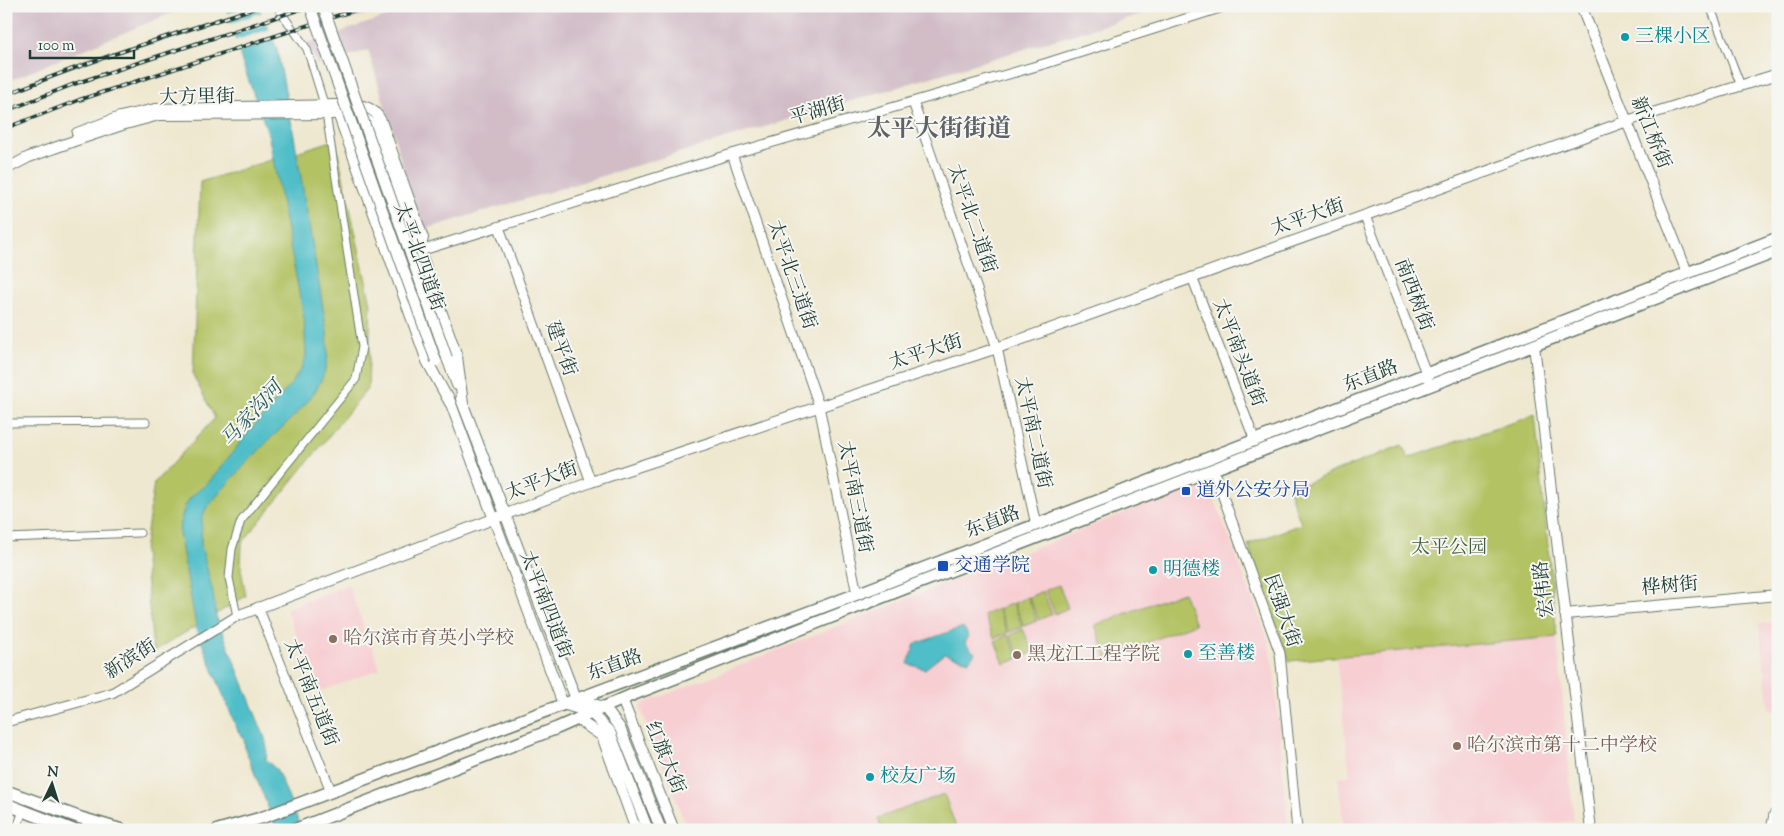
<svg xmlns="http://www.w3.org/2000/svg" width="1784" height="836" font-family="'Sorts Mill Goudy','Noto Serif SC',serif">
<rect width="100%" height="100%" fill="#f6f6f2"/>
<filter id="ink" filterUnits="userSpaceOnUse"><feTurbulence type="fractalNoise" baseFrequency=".02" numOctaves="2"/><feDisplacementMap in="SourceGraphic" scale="10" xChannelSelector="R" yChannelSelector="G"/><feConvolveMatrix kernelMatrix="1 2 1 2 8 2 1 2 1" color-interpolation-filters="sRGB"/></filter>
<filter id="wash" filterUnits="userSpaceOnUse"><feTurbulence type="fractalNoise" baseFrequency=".0096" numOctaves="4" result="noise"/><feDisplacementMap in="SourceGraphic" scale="20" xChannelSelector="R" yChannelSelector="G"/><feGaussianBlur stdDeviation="1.12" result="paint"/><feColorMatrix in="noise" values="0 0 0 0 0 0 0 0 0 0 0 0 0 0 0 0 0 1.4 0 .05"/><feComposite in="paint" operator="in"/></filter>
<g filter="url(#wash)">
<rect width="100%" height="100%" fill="#efe8d0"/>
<path fill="#f7cfd3" d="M1207 480 1268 639 1274 671 1288 830H688L639 705Z
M348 585 380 669 319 692 286 609Z
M1778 622V710L1770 711 1759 624Z
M1557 637 1574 821 1484 830H1344L1338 777 1350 776 1336 657Z"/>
<path fill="#d2bdc7" d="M6 6H188L6 82Z
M339 6H390L344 22Z
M419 6H1168L422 230 368 50 318 66 307 43Z"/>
<path fill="#b3c264" stroke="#69804c" d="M335 140 371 304 368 388 242 543 241 569 246 596 153 652 144 551 154 483 215 418 193 375 200 182Z
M1535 415 1557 637 1289 661 1248 544 1301 524 1289 490 1402 445 1408 458Z
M1059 585 1068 608 1055 614 1045 590Z
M1043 591 1052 614 1039 620 1029 597Z
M1183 592 1195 624 1107 658 1095 625Z
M1028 597 1037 621 1024 626 1014 603Z
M1013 603 1023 627 1009 632 999 609Z
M998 609 1008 633 994 638 984 615Z
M1023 629 1033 653 1019 658 1010 635Z
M1008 635 1018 659 1004 664 995 641Z
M944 794 957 830H882L878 818Z"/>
<path fill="#50bec8" stroke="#387e7e" d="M226 6H258L277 49 294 136 327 332C328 345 329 357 325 370 316 400 289 420 268 441 247 463 225 485 206 509L202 518 201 545 213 593 216 616 265 738 267 748 266 760 277 770 302 830H277L245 749 244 738 238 731 197 631 179 533 180 522 186 504 191 497 209 482 248 433 292 383 303 365 306 355 304 318 268 133 242 62Z
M963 627 969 636 965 643 975 653 969 661 944 654 925 669 908 664 915 644Z"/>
<path fill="#efe8d0" d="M251 6H261L262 9 228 20 226 14Z
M263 12 268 23 232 35 229 24Z
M271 29 275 39 237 52 233 41Z"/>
</g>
<g filter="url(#ink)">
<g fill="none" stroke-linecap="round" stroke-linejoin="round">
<defs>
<path id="minor" d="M1710 6 1741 86
M6 423 146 422
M6 538 140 533
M237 616 229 578 232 549 241 521 356 379 362 347 325 107 307 49 278 8 279 6
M16 830 23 811
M1770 830 1773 814 1778 813"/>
<path id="tertiary" d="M913 102 997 348 1036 525
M732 154 819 406 857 594
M1365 216 1428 378
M499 227 591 482
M420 251 732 154 1047 63 1226 6
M1192 277 1255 441
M1213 469 1280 653 1297 830
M258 607 331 791
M6 722 112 693 237 616"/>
<path id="secondary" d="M1581 6 1687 272
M77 133 120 117 155 109 335 105
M6 169 29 157 74 141 122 125 159 115 338 114
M1534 345 1591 830
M1565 614 1778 595
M237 616 591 482 997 348 1627 121 1778 74"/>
<path id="primary" d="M342 115C354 115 363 115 372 124L420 250
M447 358 457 385
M448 396 563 704 591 713 610 732 648 830
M461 399 576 699 604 707 620 728 661 830
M450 403 427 361 335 105C354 105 372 102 381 121L423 238 420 251 457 356 463 404
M622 699 674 830
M577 719 602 736 636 830"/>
<path id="trunk" d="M6 791 81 818 122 830
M6 804 73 830
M218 830 261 818 857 594 1778 238
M294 830 557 728 632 695 898 591 1778 251"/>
</defs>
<use href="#minor" stroke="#68796b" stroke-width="9"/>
<use href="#tertiary" stroke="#68796b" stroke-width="11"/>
<use href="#secondary" stroke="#68796b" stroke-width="12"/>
<use href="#primary" stroke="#68796b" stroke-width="12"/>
<use href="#trunk" stroke="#68796b" stroke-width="14"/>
<use href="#minor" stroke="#fff" stroke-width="7"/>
<use href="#tertiary" stroke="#fff" stroke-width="9"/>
<use href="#secondary" stroke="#fff" stroke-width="10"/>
<use href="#primary" stroke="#fff" stroke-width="10"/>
<use href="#trunk" stroke="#fff" stroke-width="11"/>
<defs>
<path id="rail" d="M6 95C89 60 176 34 261 6
M6 111 74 84 310 6
M6 128 79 100 367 6"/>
</defs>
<use href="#rail" stroke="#1f3d34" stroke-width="4"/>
<use href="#rail" stroke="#f6f6f2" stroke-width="2" stroke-dasharray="5.5" stroke-linecap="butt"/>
<defs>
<path id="primary-bridge" d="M310 6 436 361
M323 6 447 358"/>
</defs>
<use href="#primary-bridge" stroke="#68796b" stroke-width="12" stroke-linecap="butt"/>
<use href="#primary-bridge" stroke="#fff" stroke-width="10"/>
</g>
</g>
<g fill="#0f9aa8" stroke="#f6f6f2" stroke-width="2">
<circle cx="1625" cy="37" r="5"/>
<circle cx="1153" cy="570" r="5"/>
<circle cx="1188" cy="654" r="5"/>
<circle cx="870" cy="777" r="5"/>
</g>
<g fill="#1a4fb4" stroke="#f6f6f2" stroke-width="2">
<rect x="1181" y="486" width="10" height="10" rx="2.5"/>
<rect x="937" y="560" width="12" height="12" rx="2.5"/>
</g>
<g fill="#8d6e63" stroke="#f6f6f2" stroke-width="2">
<circle cx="333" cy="639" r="5"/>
<circle cx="1017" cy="655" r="5"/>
<circle cx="1457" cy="746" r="5"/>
</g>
<g text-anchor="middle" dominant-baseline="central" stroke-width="4" stroke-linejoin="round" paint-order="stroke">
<g font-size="19" fill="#0d838f" stroke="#f6f6f2" text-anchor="start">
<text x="1635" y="37">三棵小区</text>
<text x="1163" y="570">明德楼</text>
<text x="1198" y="654">至善楼</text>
<text x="880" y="777">校友广场</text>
</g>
<g font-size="19" fill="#1f3d34" stroke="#f6f6f2">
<text transform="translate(197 98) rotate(-1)">大方里街</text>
<text transform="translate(818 112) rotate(-16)">平湖街</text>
<text transform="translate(1650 133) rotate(68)">新江桥街</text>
<text transform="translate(1308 218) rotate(-19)">太平大街</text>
<text transform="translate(971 219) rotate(71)">太平北二道街</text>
<text transform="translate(418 257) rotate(70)">太平北四道街</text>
<text transform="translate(791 275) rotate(71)">太平北三道街</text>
<text transform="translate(1413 295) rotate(69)">南西树街</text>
<text transform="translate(560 349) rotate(70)">建平街</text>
<text transform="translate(926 353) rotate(-18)">太平大街</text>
<text transform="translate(1238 353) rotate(69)">太平南头道街</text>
<text transform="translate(1371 377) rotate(-21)">东直路</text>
<text transform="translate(1032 433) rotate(78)">太平南二道街</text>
<text transform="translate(542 482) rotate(-21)">太平大街</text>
<text transform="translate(854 497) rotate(79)">太平南三道街</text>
<text transform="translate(993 523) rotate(-21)">东直路</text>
<text transform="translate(1670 587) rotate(-5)">桦树街</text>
<text transform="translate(1545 589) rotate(-97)">宏伟路</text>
<text transform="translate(545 605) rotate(69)">太平南四道街</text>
<text transform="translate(1281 611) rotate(71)">民强大街</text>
<text transform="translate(131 660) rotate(-32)">新滨街</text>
<text transform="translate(615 666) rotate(-20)">东直路</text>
<text transform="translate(310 693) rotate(68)">太平南五道街</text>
<text transform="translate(664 758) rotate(68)">红旗大街</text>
</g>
<g font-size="19" fill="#164399" stroke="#f6f6f2" text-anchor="start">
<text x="1196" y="491">道外公安分局</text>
<text x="954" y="566">交通学院</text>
</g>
<g font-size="19" fill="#445e40" stroke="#f6f6f2">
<text x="1449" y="548">太平公园</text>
</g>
<g font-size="19" fill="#785e54" stroke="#f6f6f2" text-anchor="start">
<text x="343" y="639">哈尔滨市育英小学校</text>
<text x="1027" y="655">黑龙江工程学院</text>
<text x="1467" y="746">哈尔滨市第十二中学校</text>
</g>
<g font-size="20" font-style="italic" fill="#2b5d59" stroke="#f6f6f2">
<text transform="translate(253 415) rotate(-48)">马家沟河</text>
</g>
<g font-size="24" font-weight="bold" fill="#5f6266" stroke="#f6f6f2">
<text x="939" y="130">太平大街街道</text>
</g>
</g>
<rect width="1784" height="836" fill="none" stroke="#f6f6f2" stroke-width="25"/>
<g transform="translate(52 784) rotate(4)" stroke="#f6f6f2" stroke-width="4" paint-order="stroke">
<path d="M0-4L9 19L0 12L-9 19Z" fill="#1f3d34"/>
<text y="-8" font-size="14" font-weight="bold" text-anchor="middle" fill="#1f3d34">N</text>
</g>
<path d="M30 50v8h104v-8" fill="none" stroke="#1f3d34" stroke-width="2.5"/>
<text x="38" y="50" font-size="15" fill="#1f3d34" stroke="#f6f6f2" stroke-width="4" paint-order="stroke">100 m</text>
</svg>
